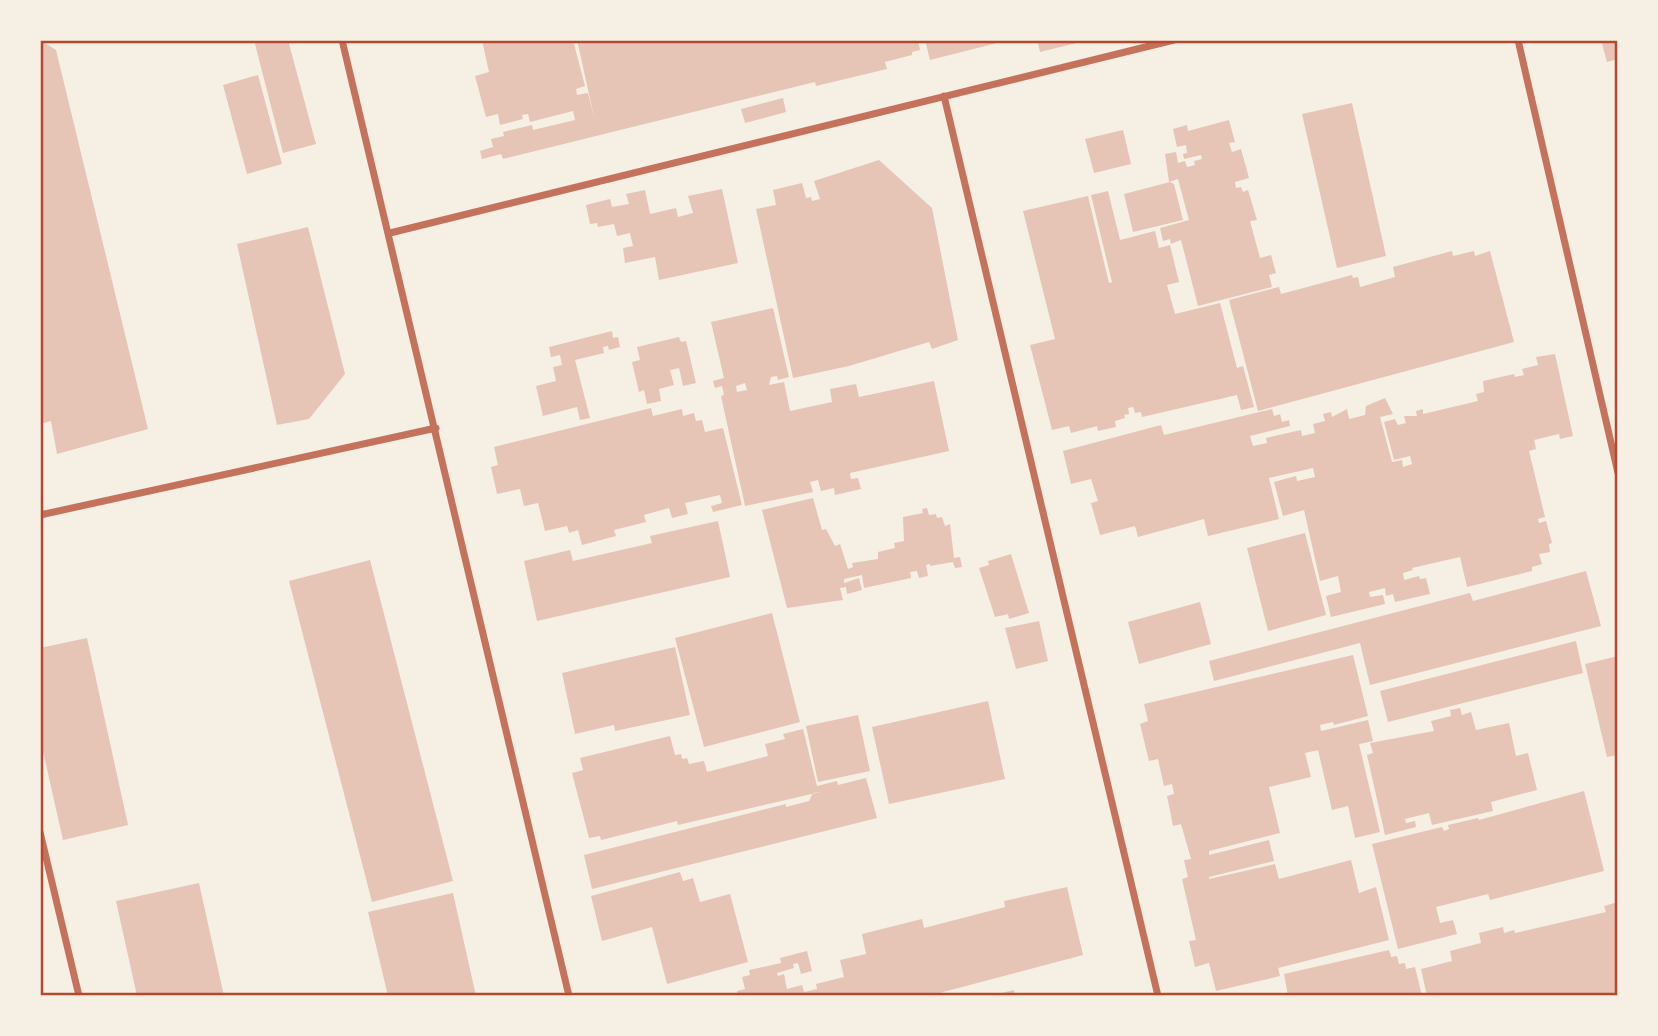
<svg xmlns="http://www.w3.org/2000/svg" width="1658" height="1036" font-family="'Sofia Sans Condensed',sans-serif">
<rect width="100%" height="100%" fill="#f6efe4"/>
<path fill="#e6c5b7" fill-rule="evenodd" d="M40 40 56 50 148 429 57 454 51 421 40 424Z
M254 40H288L316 144 283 153Z
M482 40H573L585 86 576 89 577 95 588 93 595 121 577 40H918L920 50 912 52V55L885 62 887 69 816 86 815 82 503 159 501 154 482 159 480 151 493 147 491 139 504 136 503 132 532 125 533 130 575 120 573 111 530 122 528 114 522 115 523 119 500 125 498 114 486 117 475 76 489 72Z
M925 40H1005V41L930 60Z
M1037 40H1085V41L1040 52Z
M1601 40H1618V59L1607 62Z
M258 75 282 164 247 174 223 85Z
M783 98 786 112 745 123 741 109Z
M1352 103 1386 256 1337 268 1302 114Z
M1229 120 1235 142 1229 143 1232 152 1241 149 1249 178 1235 182 1236 188 1241 187 1243 192 1248 190 1257 220 1250 221 1260 258 1271 255 1276 273 1269 275 1272 287 1198 306 1181 240 1171 244 1170 239 1163 241 1160 228 1189 220 1178 179 1169 182 1165 154 1176 152 1178 163 1185 161 1187 167 1195 165 1194 161 1202 159 1201 155 1184 159 1183 154 1187 153 1186 145 1177 147 1173 129 1187 125 1188 131Z
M1123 130 1131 164 1094 173 1085 139Z
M879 160 932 208 958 340 932 349 929 342 849 366 793 378 756 209 776 205 773 190 802 183 806 198 811 197 812 201 820 199 814 181Z
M1170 182 1174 184 1183 220 1133 232 1124 194Z
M722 189 738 263 659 280 655 257 625 263 623 248 633 246 630 233 617 236 614 224 598 227 597 223 590 224 586 205 610 199 612 207 629 204 626 194 645 190 650 214 676 208 678 217 693 213 688 196Z
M1108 191 1120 240 1155 231 1159 248 1170 245 1179 282 1167 285 1175 314 1220 303 1237 368 1243 366 1254 407 1241 410 1237 395 1142 417 1141 412 1135 413 1133 407 1128 408 1129 414 1124 415 1125 418 1115 421 1116 427 1098 431 1097 426 1071 433 1069 426 1052 430 1030 345 1055 339 1023 211 1088 196 1109 283 1112 282 1091 195Z
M308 227 345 374 309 419 277 425 237 244Z
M1452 251 1453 256 1474 251 1475 256 1490 251 1514 342 1258 411 1229 300 1279 287 1281 294 1352 275 1353 278 1358 277 1360 287 1395 277 1393 267Z
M773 308 789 377 778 380 777 376 771 377 769 385 784 382 790 411 832 402 830 389 856 384 859 397 934 381 949 451 850 473 851 479 858 478 861 489 835 495 834 488 821 491 818 480 810 482 813 492 745 506 721 396 724 395 722 386 715 388 713 381 724 378 711 322ZM745 383 747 390 737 392 736 386Z
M612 331 613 338 618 337 620 347 609 350 608 346 603 347 604 353 575 360 590 418 580 420 577 407 543 416 536 386 556 381 553 367 562 365 560 355 551 357 549 347Z
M679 337 681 342 686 341 696 383 683 386 679 368 670 370 674 385 659 389 661 401 647 404 644 390 639 392 632 362 640 360 637 347Z
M1555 354 1573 436 1560 439 1559 434 1534 440 1536 449 1529 451 1545 517 1538 519 1539 523 1546 521 1552 543 1549 544 1550 552 1539 554 1542 564 1532 567V571L1467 587 1460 557 1412 568 1413 570 1403 573 1404 580 1419 576 1420 579 1426 578 1430 594 1395 602 1393 594 1386 596 1385 588 1369 592 1370 597 1383 595 1385 604 1331 617 1326 596 1341 592 1338 576 1320 581 1304 510 1283 516 1274 482 1296 476 1297 481 1315 477 1313 468 1269 478 1279 519 1208 536 1204 519 1138 537 1135 526 1100 535 1091 503 1098 501 1091 479 1071 484 1063 451 1161 425 1164 435 1272 409 1274 416 1280 414 1282 422 1289 420 1290 426 1250 436 1253 446 1267 443 1266 438 1301 430 1302 436 1315 433 1313 424 1325 421 1323 414 1331 412 1332 417 1347 409 1349 419 1365 415 1366 406 1385 398 1393 414 1380 417 1392 462 1402 460 1403 467 1412 464 1410 456 1394 460 1384 422 1395 419 1398 425 1406 423 1404 416H1417L1416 411 1423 409V414L1478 401 1476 394 1484 392 1483 381 1514 374 1515 377 1524 375 1522 369 1538 365 1536 357Z
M651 408 653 416 682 409 683 416 694 413 696 421 702 420 705 432 723 428 742 505 713 512 711 506 722 503 720 495 685 503 688 514 672 518 669 508 644 515 646 522 614 530 616 536 582 545 578 530 569 533 567 526 545 531 538 503 524 506 520 489 497 494 491 467 498 465 494 447Z
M813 498 822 530 826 529 835 546 840 544 848 569 853 567 852 563 878 559V552L895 548 894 543 904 541 903 517 923 513 922 509 927 508 929 515 936 514 937 518 942 517 945 526 950 524 954 558 960 557 962 567 955 568 953 562 930 566V564L926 565 928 576 919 578 917 571 910 572 911 578 864 588 862 575 844 579V583L859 578 862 590 847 594 846 587 840 588 843 600 787 608 762 510Z
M718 521 730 577 537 621 524 561 570 550 573 561 652 543 650 536Z
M1305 533 1326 615 1268 631 1247 548Z
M1011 554 1029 613 1009 619 1008 614 995 617 979 568 989 565 988 561Z
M370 560 453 881 372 902 289 581Z
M1586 571 1601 626 1370 685 1360 643 1214 681 1209 661 1470 593 1473 601Z
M1200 602 1211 644 1139 664 1128 622Z
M772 613 800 722 704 747 675 638Z
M1039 621 1048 661 1016 669 1005 628Z
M87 638 128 825 63 840 40 738V648Z
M1576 641 1583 673 1388 722 1380 691Z
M675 647 690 715 615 731 614 725 575 734 562 673Z
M1353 655 1368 716 1334 725 1333 722 1320 725 1321 731 1368 720 1373 741 1359 744 1380 832 1355 838 1348 806 1332 810 1318 750 1305 753 1311 777 1269 787 1280 833 1209 851V855L1269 840 1274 861 1209 877V879L1275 864 1279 879 1351 860 1359 893 1376 887 1389 940 1278 968 1280 976 1216 991 1209 963 1195 967 1189 941 1196 940 1182 879 1188 877 1184 860 1191 859 1181 824 1173 826 1167 796 1174 794 1172 784 1164 786 1158 759 1149 761 1140 724 1148 721 1144 704Z
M1618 656V755L1607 757 1585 664Z
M988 701 1005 779 889 804 872 727Z
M1460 708 1462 715 1471 712 1476 730 1509 723 1516 756 1528 753 1537 790 1491 802 1493 811 1432 825 1429 813 1405 819 1406 823 1415 821 1416 827 1385 835 1367 755 1373 753 1370 743 1434 731 1431 721 1451 716 1450 710Z
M858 715 870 771 818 782 806 726Z
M803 729 817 786 837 781 838 785 866 778 877 818 592 889 584 855 786 804V807L809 801 813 793 820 792 678 825 677 821 601 840 600 836 589 838 572 773 583 770 580 758 670 736 675 755 681 754 682 759 687 758 689 764 704 761 707 772 768 756 765 744 785 739 783 734Z
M1584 791 1604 871 1490 900 1488 894 1436 907 1440 923 1453 920 1457 934 1398 949 1372 844 1442 827 1444 831 1449 829 1448 825 1478 818 1479 820Z
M680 872 683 881 693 878 700 902 730 894 748 962 667 984 652 927 602 941 591 896Z
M199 883 224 996H137L116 901Z
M1067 887 1083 955 928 996H738L737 991 745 989 742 977 750 975 749 970 781 963 780 958 807 951 812 971 801 974 798 963 793 964 794 968 777 973 778 976 784 974 787 989 802 985 804 992 817 989 816 984 844 977 840 960 866 954 862 934 922 919 924 928 1005 907 1004 901Z
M453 893 476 996H388L368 912Z
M1618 902V996H1427L1421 969 1452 961 1450 951 1481 943 1479 933 1503 927 1504 933 1514 930 1515 933 1606 912 1604 906Z
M1389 950 1391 957 1397 956 1399 964 1405 963 1406 969 1415 967 1422 996H1288L1284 974Z
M1014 990 1015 996H993V995Z"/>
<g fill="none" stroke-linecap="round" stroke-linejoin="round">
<path stroke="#c5725c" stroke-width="7" d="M342 40 569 996
M1518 40 1618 473
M944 96 1158 996
M390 233 1174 40
M40 515 436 428
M40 832 79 996"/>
</g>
<rect width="1658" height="1036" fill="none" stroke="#f6efe4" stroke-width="84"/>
<rect x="42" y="42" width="1574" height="952" fill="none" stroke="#b5482f" stroke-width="2.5"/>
</svg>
